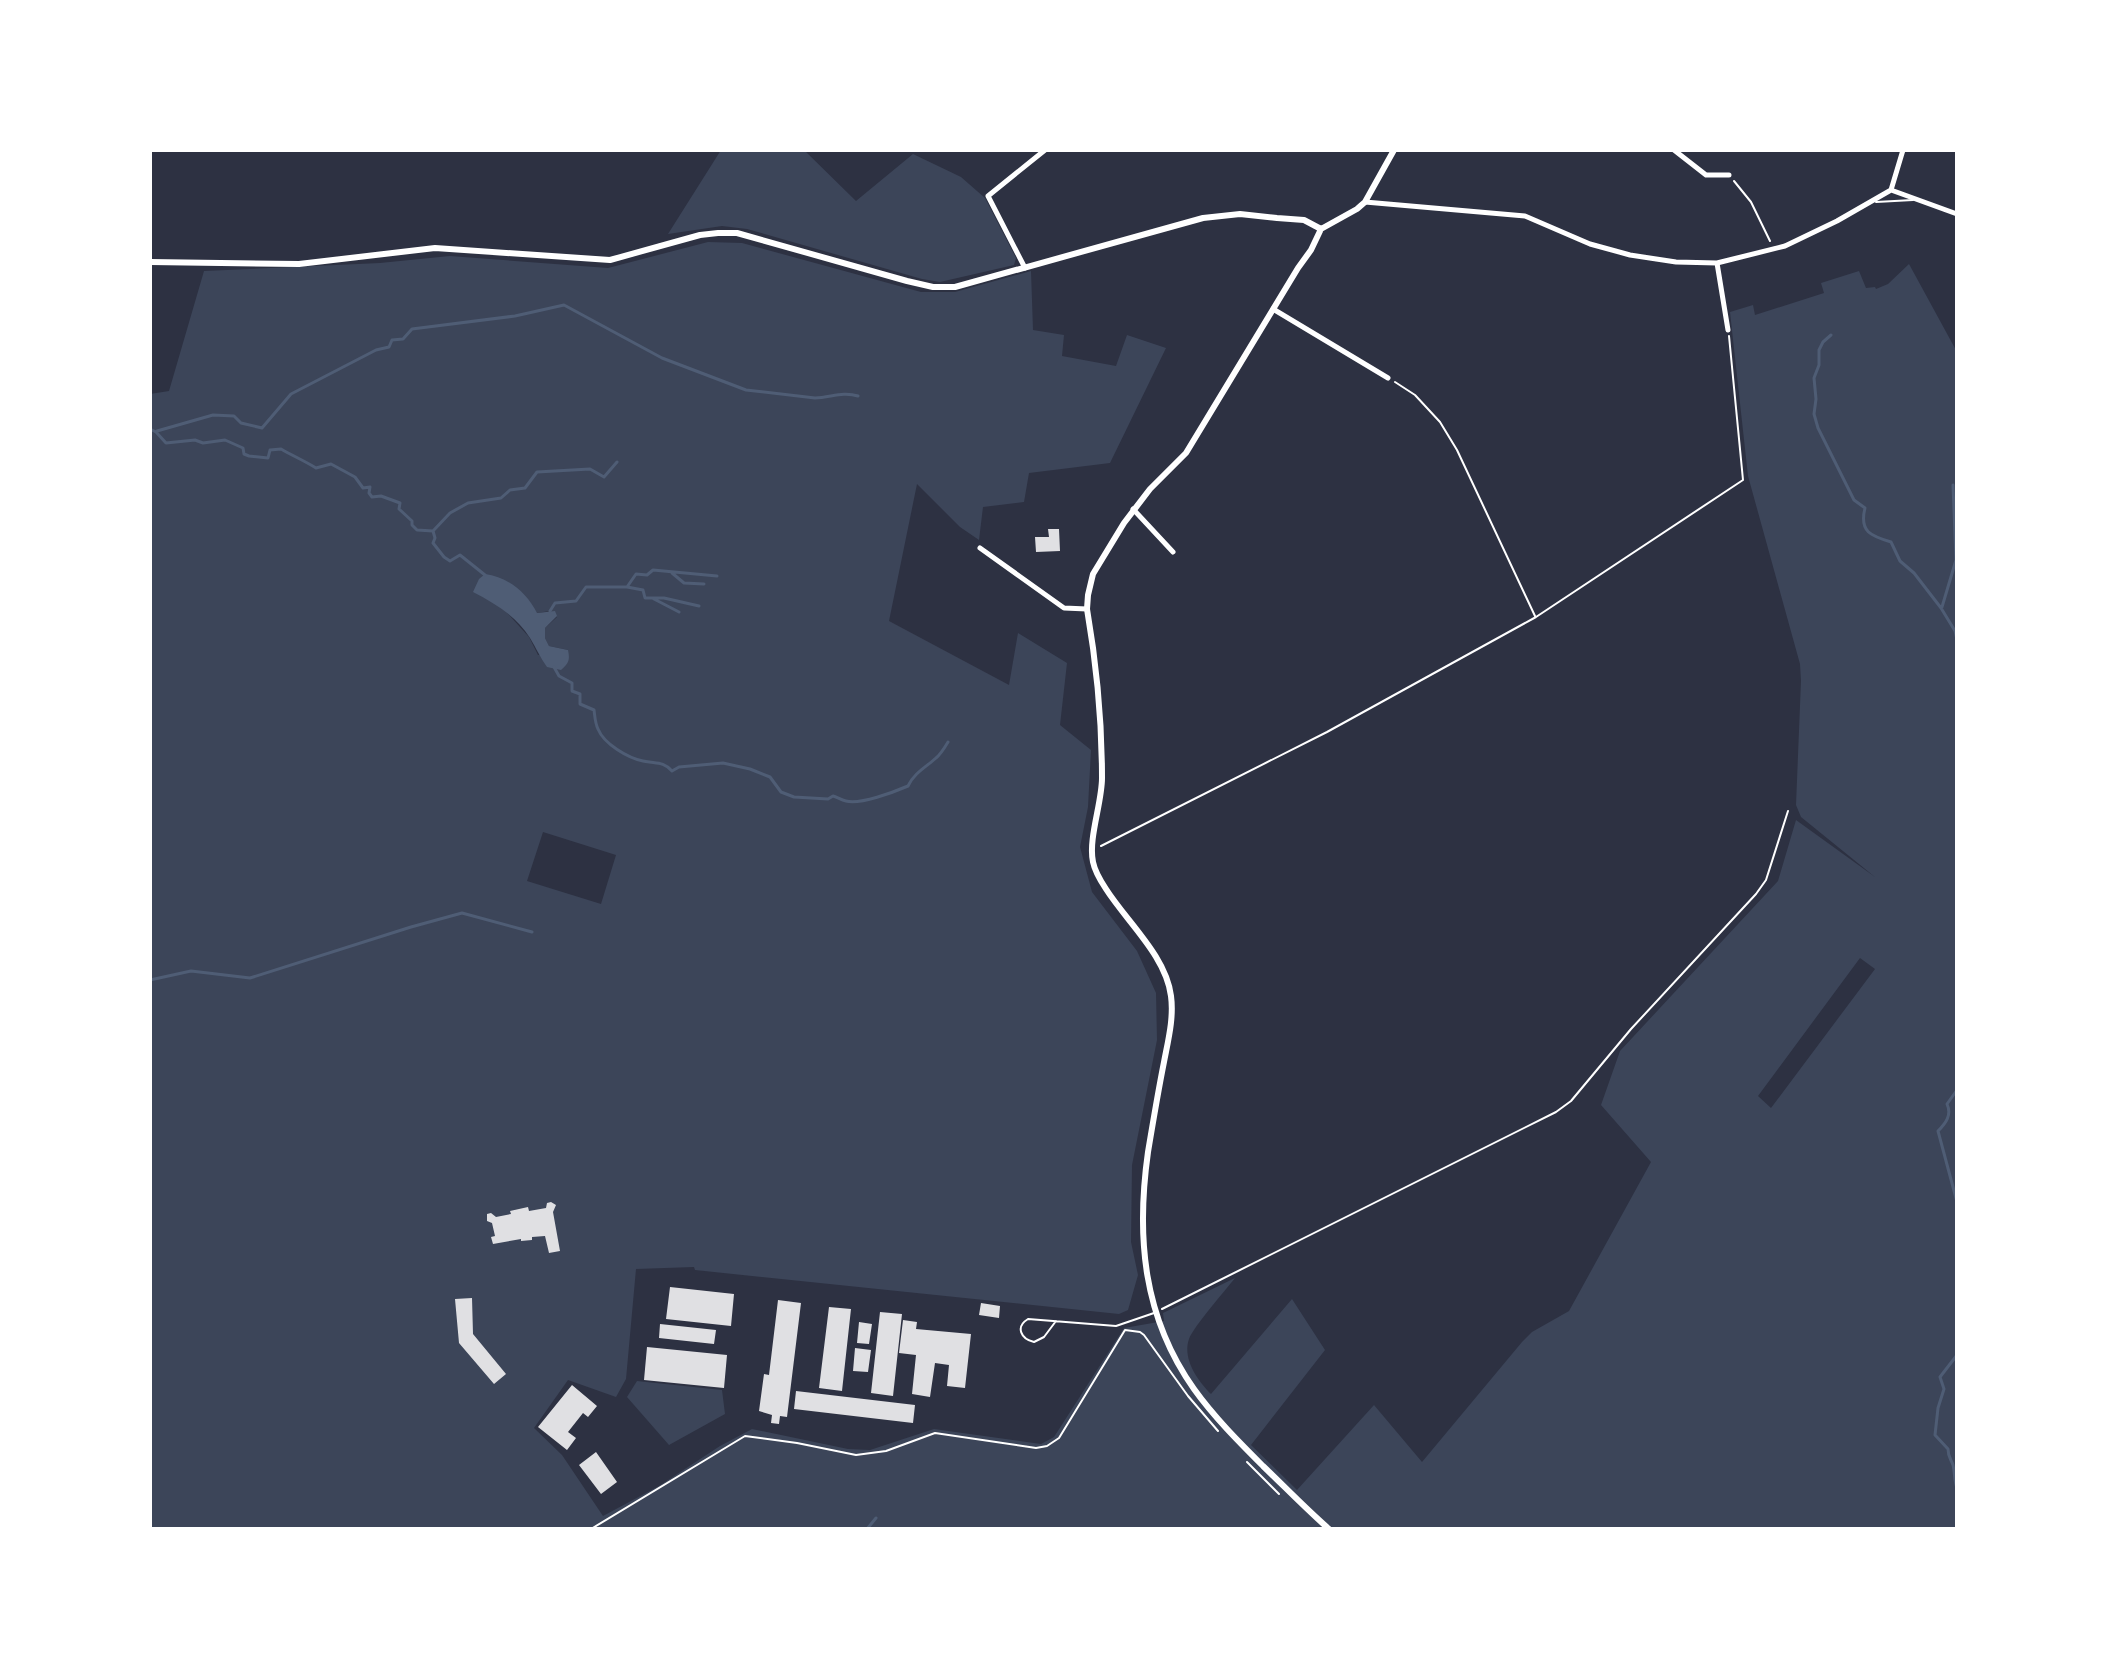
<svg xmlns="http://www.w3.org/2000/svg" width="2107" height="1679" font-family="'Fira Sans Condensed',sans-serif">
<rect width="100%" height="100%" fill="#2d3142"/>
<path fill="#3c4559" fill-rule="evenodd" d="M721 150H804L856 201 913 154 961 177 985 198 1016 258 1014 265 940 282 922 279 747 229 722 226 668 234Z
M708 242 742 243 921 292H955L1031 271 1033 330 1064 335 1062 356 1116 366 1127 335 1166 348 1110 463 1029 473 1024 502 983 507 979 540 960 527 917 484 889 621 1009 685 1018 633 1067 663 1060 725 1091 750 1088 807 1080 847 1092 892 1137 951 1156 993 1157 1040 1132 1165 1131 1242 1138 1275 1128 1310 1119 1314 695 1270 694 1267 636 1269 626 1379 616 1397 568 1380 534 1428 562 1455 603 1516 659 1486 720 1446 752 1429 848 1449 870 1450 934 1429 1041 1444 1054 1437 1124 1328 1164 1321 1163 1313 1235 1278C1225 1291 1194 1326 1189 1339 1182 1359 1198 1381 1211 1394L1292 1299 1325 1350 1251 1445 1297 1490 1374 1405 1422 1462 1522 1342 1532 1332 1569 1311 1651 1162 1601 1105 1620 1051 1778 881 1796 820 1875 877 1801 817 1796 805 1801 681 1800 664 1748 476 1730 312 1753 305 1755 315 1824 293 1821 283 1859 271 1866 288 1875 287 1876 289 1888 284 1909 264 1957 352V1529H150V394L169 391 204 271 380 263 450 256 608 268ZM501 606 537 613 550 611 557 617 545 628V638L549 646 568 650 538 655 529 637ZM543 832 616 855 601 904 527 881ZM1860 958 1875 969 1771 1108 1758 1096Z
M637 1381 722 1390 725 1414 669 1445 627 1397Z"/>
<path fill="#4f5d75" d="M485 574C508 577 527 593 537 613L555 611 557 616 545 628V638L549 646 568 650C570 660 569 663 561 670L547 667C540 657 536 648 530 638 516 616 496 604 473 592L479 579Z"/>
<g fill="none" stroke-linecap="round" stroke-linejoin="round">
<path stroke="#4f5d75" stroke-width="3" d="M1831 335 1823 342 1819 350V365L1814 378 1816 399 1814 414 1818 428 1854 500 1865 508C1859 532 1871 536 1891 542L1900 561 1914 573 1941 608 1955 631 1957 640
M150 429 156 432 166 443 195 440 203 443 225 440 243 448 244 454 249 456 268 458 270 450 281 449C293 456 305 461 316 468L331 464 355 477 363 488 370 487 369 493 372 497 381 496 400 503 399 509 412 521V525L417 530 433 531 435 538 433 543 444 557 450 561 460 555 485 575
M157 431 213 415 234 416 241 423 262 428 291 394 376 350 389 347 392 340 403 339 412 329 515 316 564 305 662 358 746 390 815 398C830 398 842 391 858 396
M433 531 450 513 468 503 501 498 510 490 525 488 537 472 590 469 604 477 617 462
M672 573 684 583 704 584
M627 587 643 590 645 598H664L699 606
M654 599 679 612
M1942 607 1956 560 1953 485
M550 611 555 603 576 601 586 587H627L636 574 647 575 653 570 717 576
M554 667 559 676 572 683V691L580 694V704L594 710C595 717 595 723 598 729 604 744 628 758 643 761 656 764 663 761 672 771L679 767 723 763 750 769 770 777 781 792 794 797 828 799 833 796C837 797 841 800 846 801 860 805 894 792 908 786 914 773 926 767 936 758 941 754 945 747 948 742
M150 980 191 971 250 978 411 927 462 913 532 932
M1957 1090 1947 1104C1952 1115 1946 1123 1938 1131L1957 1202
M1957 1355 1940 1377 1944 1389 1938 1408 1935 1435 1948 1449C1948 1457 1951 1459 1953 1465 1955 1473 1954 1480 1957 1488
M867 1529 876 1518"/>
</g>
<path fill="#e0e0e3" d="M1048 529H1059L1060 551 1036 552 1035 537H1049Z
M551 1202 556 1205 553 1212 560 1251 549 1253 545 1236 532 1237V1240L521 1241V1239L493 1244 491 1237 495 1236 492 1223 487 1221V1214L491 1213 496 1217 511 1214 510 1211 528 1207 529 1211 546 1208 547 1203Z
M670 1287 734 1294 731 1326 666 1319Z
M472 1298 473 1334 506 1374 494 1384 459 1343 455 1299Z
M778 1300 801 1303 787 1417 780 1416 779 1424 771 1423 772 1415 759 1411 764 1374 769 1375Z
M981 1303 1000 1306 999 1318 979 1315Z
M829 1307 851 1309 842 1391 819 1388Z
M880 1312 902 1314 893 1396 871 1393Z
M903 1320 917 1322 916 1329 971 1334 965 1388 947 1386 949 1365 935 1363 930 1397 912 1394 916 1355 899 1353Z
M859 1322 872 1324 869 1344 857 1343Z
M660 1324 716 1330 714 1344 659 1338Z
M647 1347 727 1355 724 1388 644 1380Z
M855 1348 871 1350 868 1372 853 1371Z
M572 1385 597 1406 588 1417 583 1413 568 1432 576 1438 567 1450 538 1427Z
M796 1391 915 1405 913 1423 794 1409Z
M596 1452 617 1482 601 1494 579 1465Z"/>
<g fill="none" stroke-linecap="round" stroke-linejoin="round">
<path stroke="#fff" stroke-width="2" d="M1734 181 1751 202 1770 241
M1395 382 1415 395 1440 422 1457 450 1535 616
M1101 846 1327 732 1536 617 1743 480 1729 336
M1162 1309 1556 1112 1571 1101 1631 1029 1756 894 1766 880 1788 811
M1247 1462 1279 1494
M591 1529 745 1436 797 1443 856 1455 886 1451 935 1433 1036 1448 1047 1446 1059 1438 1125 1330 1140 1332 1144 1335 1188 1396 1218 1431"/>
<path stroke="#fff" stroke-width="2" d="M1876 202 1913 200
M1056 1321 1044 1337 1034 1342C1021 1339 1015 1327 1028 1319L1116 1326 1154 1313"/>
<path stroke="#fff" stroke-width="5" d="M1674 150 1706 175H1729
M1891 190 1903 150
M1365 202 1525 216 1590 244 1630 255 1676 262 1717 263 1785 246 1837 221 1891 190 1957 214
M1717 263 1728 330
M1025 268 988 196 1045 150
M1273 309 1388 378
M1133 509 1173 552
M980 548 1064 608 1087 609"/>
<path stroke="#fff" stroke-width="6" d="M150 262 299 264 435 248 610 260 700 235 718 233H737L907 281 933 287H955L1203 218 1240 214 1277 218 1304 220 1321 229
M1329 1529C1306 1509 1285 1487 1263 1466 1239 1442 1214 1417 1194 1389 1143 1317 1136 1237 1148 1152 1153 1122 1158 1092 1164 1062 1168 1041 1174 1018 1171 996 1166 956 1127 922 1106 889 1100 880 1095 872 1093 862 1088 839 1102 803 1102 778 1102 725 1096 661 1087 609L1088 595 1093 574 1124 523 1150 489 1186 453 1298 268 1311 250 1321 229 1357 209 1365 202 1394 150"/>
</g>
<rect width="2107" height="1679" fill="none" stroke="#ffffff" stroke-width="304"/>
</svg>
